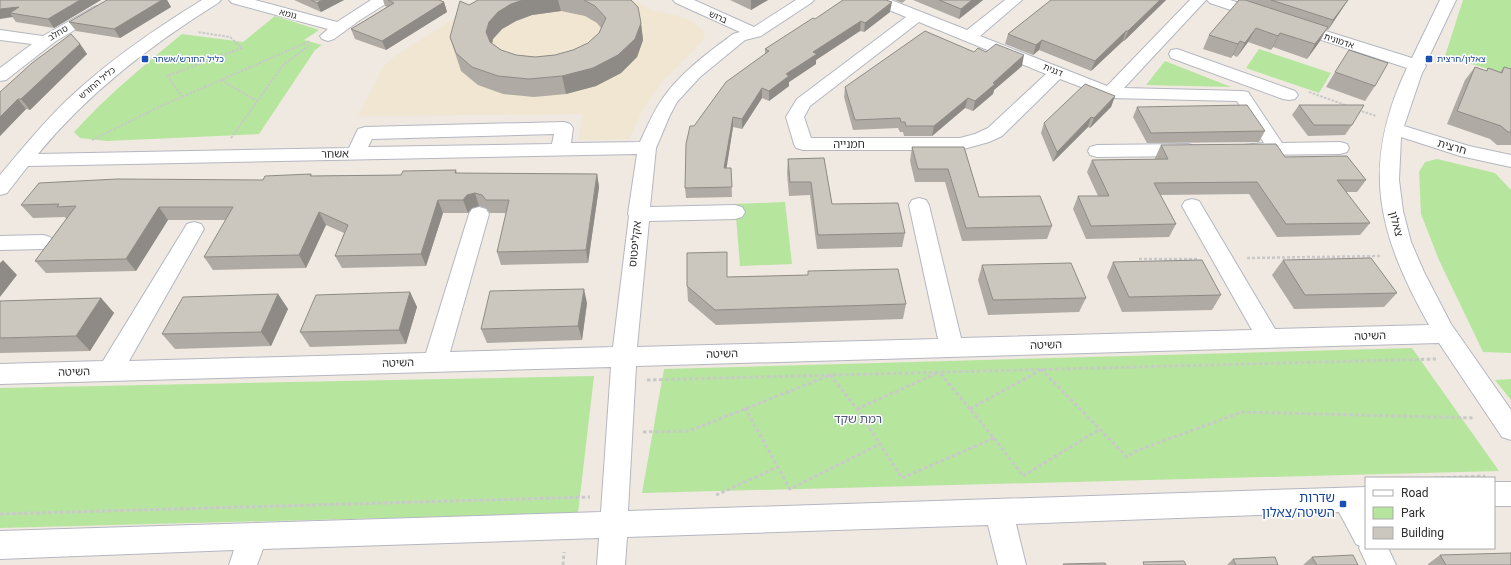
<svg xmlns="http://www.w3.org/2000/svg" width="1511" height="565" font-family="Roboto,'Noto Sans Hebrew',sans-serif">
<rect width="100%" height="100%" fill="#efe9e1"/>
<path fill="#f0e6d1" d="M488 0H633L653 11 683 17 693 22 702 29 705 38 662 82 642 111 629 139 578 140 583 114 358 116 383 67 394 57 448 22Z"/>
<path fill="#b6e59e" d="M1463 0H1511V76L1445 56Z
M275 16 319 30 304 40 322 45 315 50 259 134 107 141 80 138 74 132C107 96 144 65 182 34L243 42Z
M1259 49 1331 73 1319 93 1246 68Z
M1165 61 1231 87 1146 85Z
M1437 159 1495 173 1511 190V353L1483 352 1439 260 1421 214 1419 172 1425 162Z
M785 202 792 264 740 266 735 204Z
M1412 348 1499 471 642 493 664 369Z
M594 376 578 513 0 528V388Z
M1511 379V400L1495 380Z"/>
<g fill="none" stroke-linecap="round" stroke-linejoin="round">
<defs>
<path id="minor" d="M202 0H221L218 3C151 45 89 92 38 154L349 148 358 129 365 127 564 122 570 124 573 128 571 143 640 142C647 127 653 112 663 98 681 72 708 53 733 34L740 32 676 3 673 0H694L754 27 796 0H814L811 3 761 36 745 40 700 77 677 102 670 115 656 148 650 207 735 205 742 207 745 212 742 217 735 219 649 221 637 347 938 339 909 205 912 200 919 198 926 200 929 205 961 338 1252 330 1182 206 1185 201 1192 199 1199 201 1275 329 1429 325C1378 234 1360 167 1407 68L1288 29 1286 26 1288 23 1294 21 1300 23 1412 58 1440 0H1456L1425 65 1426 66 1422 73 1404 126 1469 146 1511 155V167L1460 156 1401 137 1399 180 1403 211 1411 242 1424 272 1451 324 1511 410V440L1502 437 1498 431 1439 343 636 366 628 511 1366 487V548H1388L1396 565H1367L1359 548 1360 546 1356 544 1339 512 1016 524 1026 565H998L988 525 627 537 625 565H597L599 538 263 549 257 565H229L234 550 0 559V531L601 512 611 367 0 384V364L103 361 187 224 194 222 201 224 204 229 129 361 426 353 469 214 472 209 479 207 486 209 489 214 450 352 613 347 629 216 628 214 637 154 28 166 7 193 0 195V175C22 149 43 123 67 100 108 61 155 29 202 0ZM554 134 552 144 368 147 372 139Z
M229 0H255L337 22 371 0H390L387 3 360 20 334 39 328 41 322 39 320 36 328 29 232 3Z
M869 0H891L967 30 1005 0H1022L980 36 1107 86 1190 0H1206L1124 88 1242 91 1248 92 1282 143 1340 142 1347 144 1349 148 1347 152 1340 154 1250 155 1243 153 1241 149 1243 145 1264 143 1237 101 1110 98 1060 79 1002 136 989 142 960 150H803L796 148 794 144 786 117 797 99 906 17 872 3ZM919 22 1046 74 988 128 975 134 960 138H811L804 117 810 106Z
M1207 0H1230L1267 12 1269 15 1267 18 1261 20 1210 3Z
M97 6 102 8 105 11 102 14 56 41 6 80 0 81V68L32 44 0 40V30L43 36 92 8Z
M1177 49 1295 91 1298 95 1295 99 1289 100 1283 99 1171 58 1169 54 1171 50Z
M1188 144 1195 146 1197 150 1195 154 1188 156 1097 157 1090 155 1088 151 1090 147 1097 145Z
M43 235 50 237 54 242 50 247 43 249 0 250V236Z
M1494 482H1511V506H1494Z"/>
</defs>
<use href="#minor" stroke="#b4b7c1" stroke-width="2"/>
<path stroke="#c9c9c9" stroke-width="2" stroke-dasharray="2.5 1.5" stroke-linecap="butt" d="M221 80 257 101
M1309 92 1348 106
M183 97 167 76 242 48 230 37 197 32
M1358 110 1376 116
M231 138 283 65 311 44
M92 140 159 107 310 41"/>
<path stroke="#c9c9c9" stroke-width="2.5" stroke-dasharray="3 2" stroke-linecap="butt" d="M1247 258 1382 256
M1139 259H1198"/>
<path stroke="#c9c9c9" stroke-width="3" stroke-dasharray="3.5 2.5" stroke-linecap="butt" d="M1041 369 1127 457 1136 451 1242 412 1474 418
M830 375 857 409 902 478 994 438 939 372
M647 380 1436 359
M745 408 790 489 880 444
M857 409 937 373
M970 409 1041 370
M643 432 689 431 828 376
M994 438 1023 476 1100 429
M1435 478 1485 476
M716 495 778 467
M0 514 590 497
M563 565 564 552"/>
<use href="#minor" fill="#fff" fill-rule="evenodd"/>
</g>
<path fill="#afaba4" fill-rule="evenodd" d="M0 0H101L54 28 16 22Z
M107 0H167L171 7 120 38 76 31 69 22Z
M294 0H344L321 12Z
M383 0H439L444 2 447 12 386 50 355 39 351 29 387 7 385 6Z
M478 0H631L641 23 643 40 637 57 621 73 596 86 566 94 534 97 503 94 478 85 461 71 450 37 469 5ZM561 11 585 16 597 23 601 28 599 33 588 43 573 50 555 55 535 57 516 55 501 50 492 43 493 39 502 29 516 21 532 15Z
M730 0H768L751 10Z
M895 0H906L902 3Z
M913 0H983L959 19Z
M1051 0H1166L1124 41H1123L1091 71 1039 50 1033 55 1005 44 1008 34Z
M1239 0H1348L1328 30 1326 29 1320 41 1307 59 1273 47 1271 50 1248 42 1237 57 1233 55 1231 58 1203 49 1209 35Z
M890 12 864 32 860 31 816 60V64L789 82V86L769 101 762 98 742 129 733 127 726 168H731L732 197 686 198 685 188 694 126 765 54V49L815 19Z
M80 44 87 54 30 110 26 109 0 136V92Z
M974 52 1022 66 994 90 993 94 973 111 965 108 932 136H904L903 132H900L898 128 853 130 844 97 845 87Z
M1475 67 1486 71 1488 68 1500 72 1504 67 1511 69V145H1497L1490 139 1447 124 1465 80Z
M1335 72 1375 86 1365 101 1326 87Z
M1115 96 1111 107 1090 128 1088 127 1053 162 1041 133 1044 123Z
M1299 105 1352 125 1345 135 1308 136 1292 115Z
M1137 107 1265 131 1259 142 1147 143 1133 117Z
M1161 145 1285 157 1366 180 1357 192H1346L1370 223 1360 235 1277 237 1249 194 1160 195 1176 224 1169 237 1086 239 1073 209 1078 196H1098L1087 172 1092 160 1155 159V158Z
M912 147H964L979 197 1052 226 1047 239 962 241 945 182H915L910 161Z
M824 158 832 204 905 233 902 247 817 249 810 195 789 196 787 173 788 159Z
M456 170 457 173 597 174 599 187 588 263 501 265 497 252 506 213H490L486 208 479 206 472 208 468 213H443L426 266 342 268 335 256 344 233 326 225 306 268 213 270 204 257 226 220H168L136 271 46 273 35 261 66 219 65 217 33 218 21 205 263 180 311 174 312 176 401 175Z
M1283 260 1397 293 1384 307 1294 309 1272 275Z
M1113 262 1221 295 1212 310 1122 312 1107 277Z
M982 265 1086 298 1079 312 988 315 978 280Z
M808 271 906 304 903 319 716 325 688 301 687 286 727 277 808 275Z
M410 292 417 307 406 344 310 347 300 332Z
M278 294 288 309 271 346 175 349 162 334Z
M101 298 114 313 90 351 0 353V301Z
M587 303 582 340 487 343 481 329Z
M1440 555 1511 565H1428V564Z
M1312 557 1358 565H1303Z
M1233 559 1278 565H1227Z"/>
<path fill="#8e8b86" d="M80 0H101L54 28 48 19Z
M162 0H167L171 7 120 38 114 29Z
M322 0H344L321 12 317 3Z
M523 0H558L561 11 532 15 516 21 502 29 493 39 491 50 486 32 489 22 498 12 511 4Z
M751 0H768L751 10Z
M972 0H983L959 19 961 9Z
M1160 0H1166L1124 41 1128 31Z
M1348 0 1328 30 1333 20Z
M444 2 447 12 386 50 382 41Z
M892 2 890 12 864 32 865 23Z
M19 7 10 13 13 17 0 19V9Z
M861 21 860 31 816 60V64L789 82V86L769 101V91L786 74 813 52Z
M641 23 643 40 637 57 621 73 596 86 566 94 562 76Z
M1328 27 1320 41 1307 59 1315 44Z
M1256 28 1248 42 1237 57 1245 43Z
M1126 31 1123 41 1091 71 1095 61Z
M1280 33 1273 47 1271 50 1278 36Z
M1042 40 1039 50 1033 55 1036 45Z
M1240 41 1233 55 1231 58 1238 44Z
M80 44 87 54 30 110 21 99Z
M1024 55 1022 66 994 90 993 94 973 111 975 101 993 83Z
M762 88V98L742 129V119Z
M1115 96 1111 107 1090 128 1094 118Z
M968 98 965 108 932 136 934 126Z
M18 99 26 109 0 136V117Z
M733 117V127L725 178 724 168Z
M1091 117 1088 127 1053 162 1057 152Z
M597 174 599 187 588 263 586 250Z
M475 193 479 206 472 208 468 213 463 200 467 195Z
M438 200 443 213 426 266 421 254Z
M159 207 168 220 136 271 126 259Z
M319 212 326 225 306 268 299 255Z
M3 260 17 275 0 297V263Z
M584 289 587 303 582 340 578 326Z
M410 292 417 307 406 344 399 330Z
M278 294 288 309 271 346 261 332Z
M101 298 114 313 90 351 76 336Z"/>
<path fill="#cbc7bf" stroke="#8e8b86" d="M0 0H80L48 19 10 13 19 7 0 9Z
M107 0H162L114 29 69 22Z
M311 0H322L317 3Z
M388 0H439L444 2 382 41 351 29 394 3Z
M478 0H523L511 4 498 12 489 22 486 32 490 42 501 50 516 55 535 57 555 55 573 50 588 43 599 33 606 18 595 6 584 0H631L638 7 641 23 635 39 618 55 593 68 562 76 529 79 498 76 472 67 456 53 450 37 460 1 469 5Z
M843 0H886L892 2 865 23 861 21 813 52 817 54 786 74 789 76 769 91 762 88 742 119 733 117 724 168H731L732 187 685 188 686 144 690 126H694L726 82 769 51 765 49 813 18 815 19Z
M939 0H972L961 9Z
M1051 0H1160L1128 31H1126L1095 61 1042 40 1036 45 1008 34Z
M1239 0H1245L1328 27 1315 44 1280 33 1278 36 1256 28 1245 43 1240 41 1238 44 1209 35Z
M1271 0H1348L1333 20Z
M925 31 974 52 978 48 986 52 996 44 1024 55 993 83 995 84 975 101 968 98 934 126H906L905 122H901L900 118 855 120 845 87Z
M71 34 80 44 21 99H18L0 117V92L32 63Z
M1349 50 1388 63 1375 86 1335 72Z
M1475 67 1487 71 1488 68 1502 73 1504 67 1511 69V132H1508L1501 126 1457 111Z
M1085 84 1115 96 1094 118 1091 117 1057 152 1044 123Z
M1247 105 1265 131 1151 133 1137 107Z
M1299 105H1364L1352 125H1314Z
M1276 144 1285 157 1347 156 1366 180H1337L1370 223 1286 224 1257 182 1154 183 1176 224 1091 226 1078 196H1109L1092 160 1168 159 1161 145Z
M912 147H964L979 197 1040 196 1052 226 966 228 948 169H918Z
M824 158 832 204 898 203 905 233 818 235 811 182H790L788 159Z
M456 170 455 173 597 174 586 250 497 252 509 200H486L482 195 475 193 467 195 463 200H438L421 254 335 256 348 225 319 212 299 255 204 257 233 207H159L126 259 35 261 76 206 57 207 59 204 21 205 39 183 117 179 263 180 265 176 311 174 310 176 401 175 403 171Z
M727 252V277L808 275V271L898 269 906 304 715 310 687 286V253Z
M1371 258 1397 293 1305 295 1283 260Z
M1202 260 1221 295 1129 297 1113 262Z
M1071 263 1086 298 993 300 982 265Z
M584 289 578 326 481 329 490 291Z
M410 292 399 330 300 332 316 295Z
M278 294 261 332 162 334 183 297Z
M101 298 76 336 0 338V301Z
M1511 553V565H1446L1440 555Z
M1353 555 1358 565H1317L1312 557Z
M1275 557 1278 565H1236L1233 559Z
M1184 561 1186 565H1144L1143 562Z
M1105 563 1106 565H1064L1063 564Z"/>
<g fill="#1a4fb4" stroke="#fff" stroke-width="1.5">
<rect x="141" y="55" width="8" height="8" rx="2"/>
<rect x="1425" y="55" width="8" height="8" rx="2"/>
<rect x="1339" y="500" width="8" height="8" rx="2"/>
</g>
<g text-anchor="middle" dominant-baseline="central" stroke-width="3" stroke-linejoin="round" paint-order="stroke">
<g font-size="9" fill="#2e2e2e" stroke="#fff">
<text transform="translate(288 14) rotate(15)">גומא</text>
<text transform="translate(718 17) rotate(24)">ברוש</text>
<text transform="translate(58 33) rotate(-31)">סחלב</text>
<text transform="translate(1339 41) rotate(18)">אדמונית</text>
<text transform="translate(1053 70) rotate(22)">דגנית</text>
<text transform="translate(97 83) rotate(-40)">כליל החורש</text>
</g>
<g font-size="9" fill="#164399" stroke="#fff" text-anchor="start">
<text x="153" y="59">כליל החורש/אשחר</text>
<text x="1437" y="59">צאלון/חרצית</text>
</g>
<g font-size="11" fill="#2e2e2e" stroke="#fff">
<text x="849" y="144">חמנייה</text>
<text transform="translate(1452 147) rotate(16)">חרצית</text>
<text transform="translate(335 154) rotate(-1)">אשחר</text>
<text transform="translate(1396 224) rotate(75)">צאלון</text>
<text transform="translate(635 244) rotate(-84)">אקליפטוס</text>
<text transform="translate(1370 336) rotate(-2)">השיטה</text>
<text transform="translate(1046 345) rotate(-2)">השיטה</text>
<text transform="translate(722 354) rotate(-2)">השיטה</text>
<text transform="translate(398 363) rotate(-2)">השיטה</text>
<text transform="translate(74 372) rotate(-2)">השיטה</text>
</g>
<g font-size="12" fill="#4d5680" stroke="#fff">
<text x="858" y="419">רמת שקד</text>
</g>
<g font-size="13" fill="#164399" stroke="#fff" text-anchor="end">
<text x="1335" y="497">שדרות<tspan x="1335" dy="15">השיטה/צאלון</tspan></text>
</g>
</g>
<rect x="1365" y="477" width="130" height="72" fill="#ffffff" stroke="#ababab"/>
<rect x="1373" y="490" width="20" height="6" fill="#ffffff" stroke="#ababab"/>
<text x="1401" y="497" font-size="12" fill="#2e2e2e">Road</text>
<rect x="1373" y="507" width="20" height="12" fill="#b6e59e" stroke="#ababab"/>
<text x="1401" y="517" font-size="12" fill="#2e2e2e">Park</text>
<rect x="1373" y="527" width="20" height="12" fill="#cbc7bf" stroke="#ababab"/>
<text x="1401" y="537" font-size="12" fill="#2e2e2e">Building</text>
</svg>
